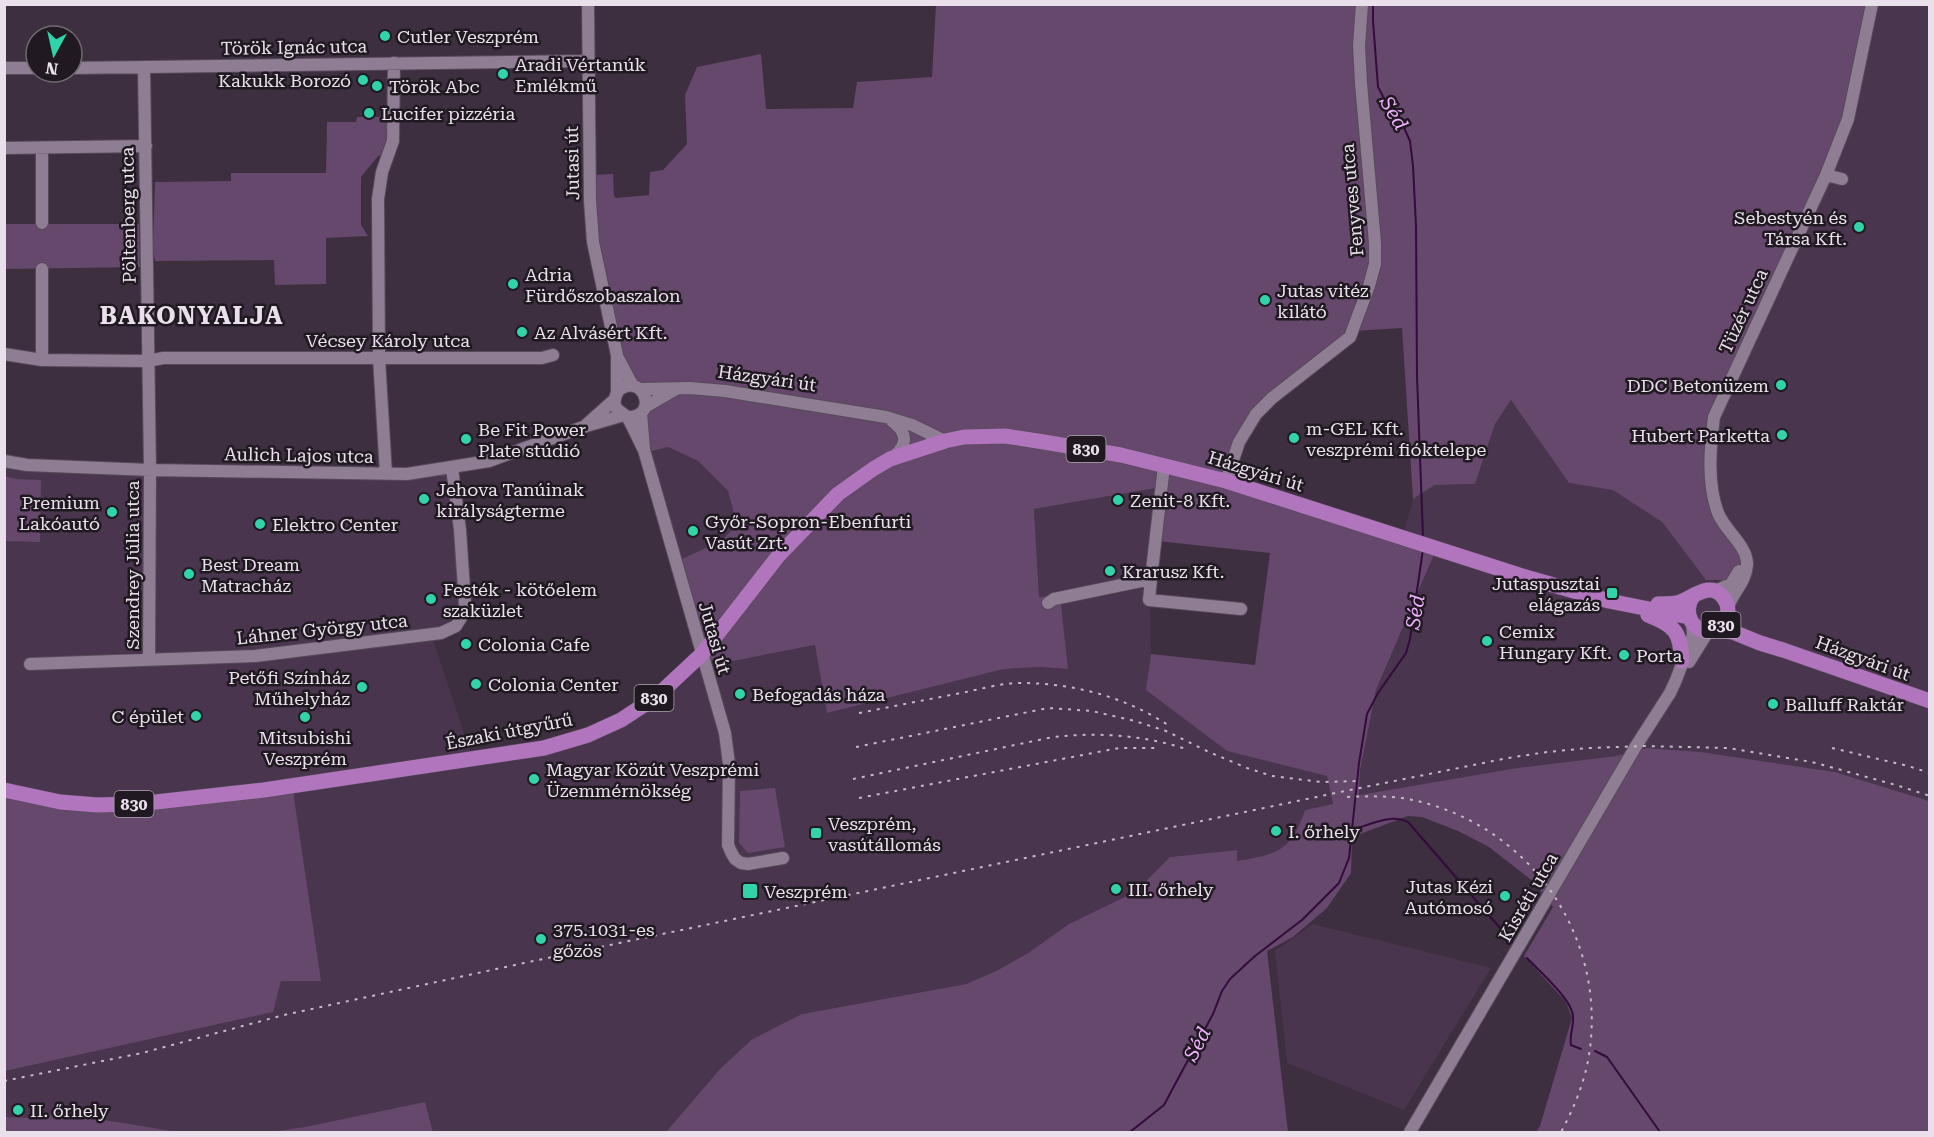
<svg xmlns="http://www.w3.org/2000/svg" width="1934" height="1137" font-family="'Roboto Serif',serif">
<rect width="100%" height="100%" fill="#3d2e40"/>
<path fill="#49354d" d="M1874 5H1929V801L1835 772 1701 752 1647 748 1616 756 1517 768 1359 795 1360 771 1376 690 1437 549 1403 537 1413 499 1435 485 1475 484 1495 424 1511 399 1569 483 1613 489 1662 522 1706 580 1745 585 1720 511 1712 439Z
M668 447 698 461 728 491 737 526 721 541 673 563 644 453Z
M4 462 451 471 462 616 431 634 472 757 605 729 699 653 723 663 816 645 827 713 1004 669 1040 667 1067 669 1060 595 1039 597 1034 509 1162 487 1150 599 1151 654 1147 690 1227 751 1327 776 1333 804 1305 810 1300 826 1288 844 1271 855 1237 861V850L1170 857 1135 892 1069 924 1028 953 996 971 966 984 802 1014 751 1040 720 1069 666 1132H433L425 1103 305 1127 269 1132H178L57 1112 33 1118 5 1117V1071L272 1012 281 981H320L97 804 5 787Z
M1313 924 1491 968 1404 1110 1287 1063 1275 951Z"/>
<path fill="#65486c" d="M936 5H1874L1857 95 1726 391 1712 439 1718 502 1748 554 1745 585 1718 580H1706L1662 522 1613 490 1569 483 1511 400 1495 424 1475 484 1435 485 1413 499 1402 328 1353 331 1255 414 1225 481 1437 548 1376 690 1360 771 1359 795 1517 768 1616 756 1647 748 1701 752 1835 772 1929 801V1132H1536L1540 1126 1572 1018 1566 1002 1524 956 1553 907 1534 882 1489 847 1458 831 1422 817 1408 816 1352 837 1351 873 1327 908 1293 937 1267 951 1288 1132H666L720 1069 751 1040 780 1025 802 1014 966 984 996 971 1028 953 1069 924 1135 892 1170 857 1237 850V861C1277 854 1291 852 1305 810L1333 804 1327 776 1227 751 1146 690 1151 654 1255 665 1270 553 1157 541 1162 487 1034 509 1039 597 1060 595 1068 669 1040 667 1004 669 827 713 815 645 723 663 709 659 673 563 721 541 737 525 728 491 698 461 668 447 644 453 642 413 673 392 641 388 614 347 589 175 613 174 614 196 616 198 649 195 650 172 663 170 687 144 685 95 697 67 761 54 766 109 853 108 857 82 932 77Z
M357 117H394L389 155 378 156 361 177V225L368 236 326 238V284L275 285 274 260 155 261 153 249 155 182 231 181V173H326L327 122H356Z
M4 224H139L140 267 5 269Z
M4 476 16 479 41 480 40 542 5 541Z
M292 784 321 981H281L273 1012 5 1071 4 787 97 804Z
M775 788 785 847 748 853 739 843 740 791Z
M425 1102 433 1132H269L305 1127Z
M57 1112 178 1132H5V1117L33 1118Z"/>
<g fill="none" stroke-linecap="round" stroke-linejoin="round">
<path stroke="#340b3c" stroke-width="2" d="M1373 4V21L1378 87 1385 100 1397 112 1410 141 1413 166 1416 226 1417 376 1423 537
M1352 830C1369 825 1391 813 1408 822L1513 943
M1527 958C1539 971 1573 1000 1573 1017 1574 1027 1569 1035 1571 1045L1581 1049
M1595 1051 1607 1057 1660 1132
M1130 1132 1164 1105 1173 1088 1213 1014 1222 991 1230 979 1255 956 1302 920 1339 883 1349 858 1359 763 1367 714 1378 693 1406 653 1410 639 1423 549"/>
<defs>
<path id="minor" d="M588 4 590 201 593 242 617 355V393
M4 68H36
M72 68 588 61
M144 68 150 470 149 660
M4 148 146 146
M42 148V223
M1826 175 1842 179
M4 354 42 360 148 361 163 358H542L553 355
M617 356 633 386
M42 360V269
M640 389 690 388 725 391 886 417 912 425 945 441
M645 407 676 389
M641 413 644 449
M627 417C659 418 645 375 622 388 618 390 616 394 615 399 613 410 621 411 627 417 630 420 640 443 644 450L725 733 729 764 728 845 731 852 735 859 741 863 748 864 783 858
M892 421C908 433 908 445 893 457
M586 425 614 400
M4 461 27 465 150 470 407 474 489 461 586 426 624 415
M386 474 379 358 378 199 382 172 393 141 394 63
M1226 481 1239 442 1256 414 1272 398 1350 337 1369 286 1375 264V243L1361 83 1359 46 1362 4
M1151 579 1149 600 1241 609
M1715 591 1731 584 1739 571
M1048 603 1054 599 1151 579 1164 466
M1728 607C1733 592 1746 582 1747 565 1748 546 1725 531 1718 513 1707 484 1710 448 1714 417L1826 175 1848 119 1872 4
M1689 662 1709 630
M30 664 255 656 441 633 456 626 462 616 465 604 460 530 452 468
M1410 1132 1636 746 1670 693 1676 680 1693 635 1692 623"/>
<path id="major" d="M1658 604C1664 604 1671 604 1677 603 1692 599 1709 580 1723 597 1727 602 1729 609 1727 615 1726 621 1721 626 1715 629 1694 638 1680 611 1694 595
M1648 615C1676 626 1680 632 1682 661
M1714 629 1733 632 1760 643 1783 650 1930 701
M4 790 60 802 97 805 138 804 264 790 544 748 588 735 621 720 656 697 672 682 702 654 779 555 838 494 873 469 890 459 945 441 964 437 1005 436 1044 442 1121 455 1226 481 1522 576 1609 601 1689 617"/>
</defs>
<use href="#minor" stroke="#564b5a" stroke-width="14"/>
<use href="#major" stroke="#564b5a" stroke-width="16"/>
<use href="#minor" stroke="#8f7d93" stroke-width="12"/>
<use href="#major" stroke="#b075bd" stroke-width="15"/>
<path stroke="#c5bac7" stroke-width="2" stroke-dasharray="3 6" stroke-linecap="butt" d="M859 713C895 706 930 699 966 692 985 688 1006 682 1025 683 1077 684 1128 698 1171 727
M856 747 1048 708 1092 711 1135 721 1166 731 1209 752 1247 768 1272 776 1321 782 1360 781
M1832 748 1908 766 1930 773
M853 779 1053 737C1100 732 1144 735 1189 750
M1347 797C1366 796 1384 796 1402 798 1526 818 1611 936 1588 1061 1583 1086 1573 1110 1561 1132
M859 798 1119 748H1160
M4 1081 142 1053 284 1015 524 963 1345 791 1508 758 1547 752 1589 748 1645 746 1728 748 1812 762 1896 785 1930 796"/>
</g>
<g fill="#31d4a9" stroke="#201921" stroke-width="2">
<circle cx="385" cy="36" r="6"/>
<circle cx="503" cy="74" r="6"/>
<circle cx="363" cy="80" r="6"/>
<circle cx="377" cy="86" r="6"/>
<circle cx="369" cy="113" r="6"/>
<circle cx="1859" cy="227" r="6"/>
<circle cx="513" cy="284" r="6"/>
<circle cx="1265" cy="300" r="6"/>
<circle cx="522" cy="332" r="6"/>
<circle cx="1781" cy="385" r="6"/>
<circle cx="1782" cy="435" r="6"/>
<circle cx="1294" cy="438" r="6"/>
<circle cx="466" cy="439" r="6"/>
<circle cx="424" cy="499" r="6"/>
<circle cx="1118" cy="500" r="6"/>
<circle cx="112" cy="512" r="6"/>
<circle cx="260" cy="524" r="6"/>
<circle cx="693" cy="531" r="6"/>
<circle cx="1110" cy="571" r="6"/>
<circle cx="189" cy="574" r="6"/>
<rect x="1606" y="587" width="12" height="12" rx="3"/>
<circle cx="431" cy="599" r="6"/>
<circle cx="1487" cy="641" r="6"/>
<circle cx="466" cy="644" r="6"/>
<circle cx="1624" cy="655" r="6"/>
<circle cx="476" cy="684" r="6"/>
<circle cx="362" cy="687" r="6"/>
<circle cx="740" cy="694" r="6"/>
<circle cx="1773" cy="704" r="6"/>
<circle cx="196" cy="716" r="6"/>
<circle cx="305" cy="717" r="6"/>
<circle cx="534" cy="779" r="6"/>
<circle cx="1276" cy="831" r="6"/>
<rect x="810" y="827" width="12" height="12" rx="3"/>
<circle cx="1116" cy="889" r="6"/>
<rect x="742" y="883" width="16" height="16" rx="3"/>
<circle cx="1505" cy="896" r="6"/>
<circle cx="541" cy="939" r="6"/>
<circle cx="18" cy="1110" r="6"/>
</g>
<g text-anchor="middle" dominant-baseline="central" stroke-width="5" stroke-linejoin="round" paint-order="stroke">
<g fill="#201921" stroke="#ada4ae" stroke-width="1.5">
<rect x="1066.5" y="436" width="39" height="26" rx="4.5"/>
<rect x="1701.5" y="612" width="39" height="26" rx="4.5"/>
<rect x="634.5" y="685" width="39" height="26" rx="4.5"/>
<rect x="114.5" y="791" width="39" height="26" rx="4.5"/>
</g>
<g font-size="16" font-weight="bold" fill="#e9e0eb">
<text x="1086" y="449">830</text>
<text x="1721" y="625">830</text>
<text x="654" y="698">830</text>
<text x="134" y="804">830</text>
</g>
<g font-size="18" fill="#e9e0eb" stroke="#201921" text-anchor="start">
<text x="397" y="36">Cutler Veszprém</text>
<text x="515" y="64">Aradi Vértanúk<tspan x="515" dy="21">Emlékmű</tspan></text>
<text x="351" y="80" text-anchor="end">Kakukk Borozó</text>
<text x="389" y="86">Török Abc</text>
<text x="381" y="113">Lucifer pizzéria</text>
<text x="1847" y="217" text-anchor="end">Sebestyén és<tspan x="1847" dy="21">Társa Kft.</tspan></text>
<text x="525" y="274">Adria<tspan x="525" dy="21">Fürdőszobaszalon</tspan></text>
<text x="1277" y="290">Jutas vitéz<tspan x="1277" dy="21">kilátó</tspan></text>
<text x="534" y="332">Az Alvásért Kft.</text>
<text x="1769" y="385" text-anchor="end">DDC Betonüzem</text>
<text x="1306" y="428">m-GEL Kft.<tspan x="1306" dy="21">veszprémi fióktelepe</tspan></text>
<text x="478" y="429">Be Fit Power<tspan x="478" dy="21">Plate stúdió</tspan></text>
<text x="1770" y="435" text-anchor="end">Hubert Parketta</text>
<text x="436" y="489">Jehova Tanúinak<tspan x="436" dy="21">királyságterme</tspan></text>
<text x="1130" y="500">Zenit-8 Kft.</text>
<text x="100" y="502" text-anchor="end">Premium<tspan x="100" dy="21">Lakóautó</tspan></text>
<text x="705" y="521">Győr-Sopron-Ebenfurti<tspan x="705" dy="21">Vasút Zrt.</tspan></text>
<text x="272" y="524">Elektro Center</text>
<text x="201" y="564">Best Dream<tspan x="201" dy="21">Matracház</tspan></text>
<text x="1122" y="571">Krarusz Kft.</text>
<text x="1600" y="583" text-anchor="end">Jutaspusztai<tspan x="1600" dy="21">elágazás</tspan></text>
<text x="443" y="589">Festék - kötőelem<tspan x="443" dy="21">szaküzlet</tspan></text>
<text x="1499" y="631">Cemix<tspan x="1499" dy="21">Hungary Kft.</tspan></text>
<text x="478" y="644">Colonia Cafe</text>
<text x="1636" y="655">Porta</text>
<text x="350" y="677" text-anchor="end">Petőfi Színház<tspan x="350" dy="21">Műhelyház</tspan></text>
<text x="488" y="684">Colonia Center</text>
<text x="752" y="694">Befogadás háza</text>
<text x="1785" y="704">Balluff Raktár</text>
<text x="184" y="716" text-anchor="end">C épület</text>
<text x="305" y="737" text-anchor="middle">Mitsubishi<tspan x="305" dy="21">Veszprém</tspan></text>
<text x="546" y="769">Magyar Közút Veszprémi<tspan x="546" dy="21">Üzemmérnökség</tspan></text>
<text x="828" y="823">Veszprém,<tspan x="828" dy="21">vasútállomás</tspan></text>
<text x="1288" y="831">I. őrhely</text>
<text x="1493" y="886" text-anchor="end">Jutas Kézi<tspan x="1493" dy="21">Autómosó</tspan></text>
<text x="1128" y="889">III. őrhely</text>
<text x="764" y="891">Veszprém</text>
<text x="553" y="929">375.1031-es<tspan x="553" dy="21">gőzös</tspan></text>
<text x="30" y="1110">II. őrhely</text>
</g>
<g font-size="18" fill="#e9e0eb" stroke="#201921">
<text transform="translate(294 47) rotate(-1)">Török Ignác utca</text>
<text transform="translate(572 163) rotate(-91)">Jutasi út</text>
<text transform="translate(1352 200) rotate(-95)">Fenyves utca</text>
<text transform="translate(128 215) rotate(-91)">Pöltenberg utca</text>
<text transform="translate(1743 311) rotate(-65)">Tüzér utca</text>
<text x="388" y="340">Vécsey Károly utca</text>
<text transform="translate(767 378) rotate(8)">Házgyári út</text>
<text transform="translate(299 455) rotate(1)">Aulich Lajos utca</text>
<text transform="translate(1256 471) rotate(17)">Házgyári út</text>
<text transform="translate(132 565) rotate(-90)">Szendrey Júlia utca</text>
<text transform="translate(322 629) rotate(-6)">Láhner György utca</text>
<text transform="translate(715 638) rotate(74)">Jutasi út</text>
<text transform="translate(1863 658) rotate(20)">Házgyári út</text>
<text transform="translate(509 731) rotate(-11)">Északi útgyűrű</text>
<text transform="translate(1528 897) rotate(-60)">Kisréti utca</text>
</g>
<g font-size="20" font-style="italic" fill="#f0b1ff" stroke="#201921">
<text transform="translate(1394 113) rotate(59)">Séd</text>
<text transform="translate(1415 612) rotate(-81)">Séd</text>
<text transform="translate(1197 1044) rotate(-63)">Séd</text>
</g>
<g font-size="24" font-weight="bold" letter-spacing="1.5" fill="#e9e0eb" stroke="#201921">
<text x="192" y="316">BAKONYALJA</text>
</g>
</g>
<rect width="1934" height="1137" fill="none" stroke="#e9e0eb" stroke-width="12"/>
<g transform="translate(54 54) rotate(188)"><circle r="28" fill="#201921" stroke="#706972" stroke-width="1.5"/>
<path d="M0-4.5L10 22L0 15L-10 22Z" fill="#31d4a9"/>
<text y="-9" font-size="16" font-weight="bold" text-anchor="middle" fill="#e9e0eb">N</text>
</g>
</svg>
